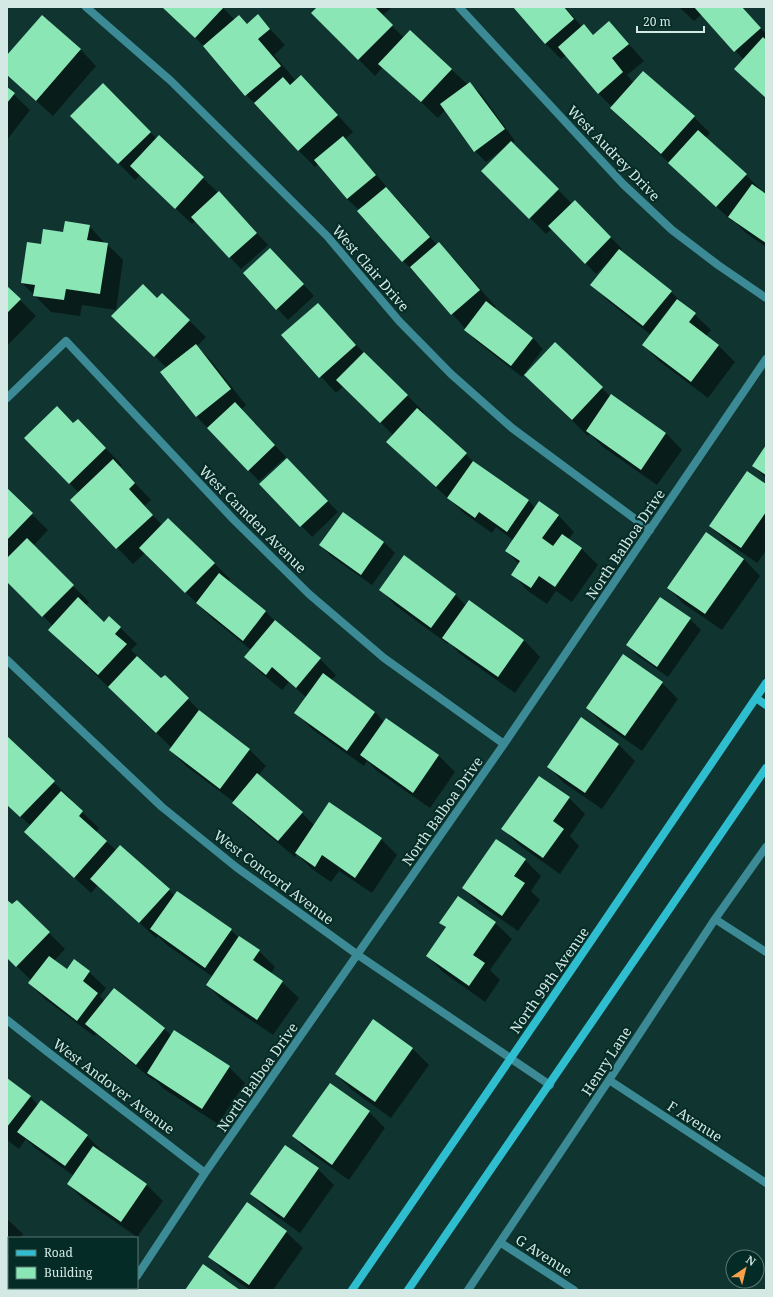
<svg xmlns="http://www.w3.org/2000/svg" width="773" height="1297" font-family="'Noto Serif',serif">
<rect width="100%" height="100%" fill="#103530"/>
<path fill="#0007" d="M163 7H222L235 20 247 24 258 16 285 45 274 55 296 81 317 92 353 132 345 139 386 186 385 187 402 204 437 245 439 244 455 260 496 307 494 308 533 338 543 349 526 371 527 372 555 343 611 397 612 396 666 433 682 450 657 485 603 447 590 434 588 436 524 374 522 377 476 341 420 277 403 261 363 206 358 209 347 199 318 164 315 167 299 151 263 111 246 95 206 48Z
M318 7H389L391 8 382 16 404 38 451 69 468 85 470 84 481 94 515 141 512 143 572 204 575 201 622 249 620 251 671 292 711 330 706 336 719 346 735 362 708 398 659 361 643 345 651 335 608 301 592 284 608 264 607 263 596 274 552 229 546 234 483 171 502 151V150L486 162 475 151 445 110 438 118 383 67 375 76 312 13Z
M514 7H565L582 27 584 26 593 35 609 22 644 61 627 75 634 83 694 117 710 133 706 138 746 175 762 191 761 192 766 195V247L746 233 734 221 733 222 627 124 611 108 612 107 598 93 566 55 561 59 545 43Z
M679 7H742L766 34V98L752 85 744 60 702 14 694 21Z
M80 49 96 66 53 116 7 75V56Z
M103 85 157 139 160 137 230 204 268 245 241 269 196 220 192 224 140 175 135 180 72 116Z
M7 88 30 110 7 140Z
M89 226 105 243 107 244 123 260 116 310 82 305 80 316 51 312 22 283 42 245 64 234Z
M281 260 314 296 288 320 244 273Z
M7 287 36 316 7 346Z
M162 294 206 337 197 346 212 362 246 405 241 410 286 457 259 481 196 416 167 368 129 332Z
M318 304 364 353 424 412 422 414 477 465 529 501 535 508 558 515 574 532 568 540 582 549 598 565 572 602 556 591 547 604 528 591 512 574 519 564 506 551 513 540 496 527 492 533 465 514 387 442 393 435 344 386 336 393 283 335Z
M78 420 122 465 120 467 151 500 144 506 162 525 214 563 230 579 228 582 266 612 278 624 320 659 336 675 331 681 375 712 384 722 386 719 439 756 455 772 430 808 377 771 367 761 364 766 312 729 296 713 307 698 289 682 282 690 261 673 245 657 251 650 213 619 145 553 133 564 71 500 79 493 25 438 73 424Z
M766 447V478L753 466Z
M298 470 338 512 312 537 261 484Z
M766 485V551L757 563 727 542 710 526Z
M7 490 48 530 33 546 89 602 85 606 104 623 109 617 137 644 131 650 162 680 188 699 204 715 250 750 266 766 258 776 302 813 315 826 329 804 381 839 397 855 372 893 339 871 331 882 312 869 297 854 295 857 249 819 234 802 186 766 170 750 172 748 49 630 53 626 7 580Z
M706 533 744 559 760 576 722 630 684 604 668 588Z
M384 542 395 553 372 585 331 556 320 545Z
M404 557 456 595 466 606 469 602 524 640 540 657 515 693 460 654 449 642 448 644 396 606 380 589Z
M690 619 701 630 668 677 638 656 627 645Z
M662 683 678 699 642 751 603 724 587 708Z
M581 719 619 745 635 761 602 809 564 783 548 766Z
M7 737 70 798 69 800 99 828 96 832 117 851 169 890 175 896 231 930 239 938 259 951 275 967 271 974 282 982 299 998 273 1035 223 1001 207 985 213 977 167 945 158 936 156 938 98 885 91 893 25 832 31 826 7 804Z
M569 798 585 814 570 836 579 846 560 874 519 845 503 829Z
M525 860 541 876 531 891 540 900 518 931 479 904 463 888Z
M7 901 49 933 65 949 54 961 67 971 74 961 89 972 106 988 100 996 104 1001 164 1029 172 1036 229 1067 245 1083 218 1124 164 1089 154 1079 153 1080 96 1034 94 1036 45 999 29 983 31 980 7 957Z
M441 923H495L512 939 490 970 500 980 485 1002 443 972 427 956 446 928Z
M412 1048 429 1065 391 1118 352 1090 336 1074Z
M7 1079 30 1096 38 1105 87 1136 103 1152 102 1153 147 1185 163 1201 137 1237 84 1200 68 1184 74 1176 35 1148 26 1139 19 1149 7 1140Z
M369 1112 385 1128 349 1180 309 1152 293 1136Z
M318 1169 334 1185 300 1233 268 1210 251 1194Z
M7 1219 23 1234 20 1238H9V1288H88L90 1290H7Z
M286 1232 303 1248 273 1290H250L226 1273 210 1257Z"/>
<path fill="#8be6b6" d="M162 7H224L195 38Z
M317 7H375L393 25 358 60 311 13Z
M513 7H564L574 19 545 44Z
M694 7H742L761 28 734 52Z
M258 14 270 29 258 39 281 66 245 96 203 46 239 15 247 24Z
M42 15 81 49 36 101 7 75V55Z
M609 21 629 44 612 58 623 72 598 94 558 47 584 24 593 35Z
M410 30 452 69 421 102 378 64Z
M763 37 766 40V98L734 69Z
M643 71 695 116 661 154 610 108Z
M301 75 338 115 298 151 254 103 283 77 290 85Z
M470 82 505 129 474 152 440 104Z
M103 83 151 132 118 164 70 116Z
M7 87 15 93 7 103Z
M698 130 747 174 716 207 668 163Z
M159 135 204 177 175 209 130 166Z
M343 136 376 175 347 199 314 160Z
M511 141 559 189 529 219 481 171Z
M752 184 766 194V243L728 217Z
M386 187 430 237 402 262 357 211Z
M219 191 257 233 229 258 191 217Z
M575 200 611 237 585 264 548 226Z
M65 221 90 225 87 240 108 243 100 294 66 289 64 300 33 296 35 285 21 283 27 242 41 244 43 229 63 232Z
M439 242 480 290 451 315 410 267Z
M270 248 304 284 276 310 243 273Z
M619 249 672 291 643 326 590 285Z
M143 284 157 298 162 293 190 320 154 357 111 316Z
M7 286 21 299 7 313Z
M677 299 696 313 689 322 719 345 691 382 642 345Z
M486 301 533 338 511 366 464 330Z
M318 303 356 345 319 378 281 335Z
M555 342 603 387 572 420 524 375Z
M196 344 231 389 196 417 160 372Z
M364 352 408 395 380 423 336 380Z
M611 394 666 433 641 470 586 431Z
M235 402 275 445 248 471 207 428Z
M57 406 73 423 78 419 106 448 69 484 24 438Z
M417 408 467 453 436 487 386 442Z
M766 445V475L752 466Z
M287 458 328 501 300 527 259 484Z
M113 459 135 483 129 489 153 515 116 549 70 500Z
M473 461 529 500 507 532 479 512 475 518 447 498Z
M747 471 766 484V512L741 548 709 526Z
M7 488 33 513 7 540Z
M539 501 559 515 542 538 553 546 562 534 582 548 555 587 539 576 531 588 511 575 520 561 505 551Z
M343 512 384 542 361 575 319 545Z
M168 518 215 563 185 593 139 548Z
M706 532 744 559 705 614 667 588Z
M27 538 74 585 42 617 7 582V558Z
M404 555 456 594 431 628 379 590Z
M219 573 266 611 243 641 196 603Z
M78 597 104 622 109 616 121 627 115 634 127 644 98 675 48 630Z
M660 597 691 618 657 667 626 645Z
M469 600 524 640 498 677 442 638Z
M275 620 321 658 296 688 272 667 266 675 244 657Z
M623 654 663 682 625 736 586 708Z
M137 656 161 678 165 675 189 698 156 733 108 687Z
M323 673 375 712 347 751 294 713Z
M199 710 250 749 220 789 169 750Z
M581 717 619 744 585 793 547 767Z
M386 718 439 755 413 793 360 755Z
M7 736 55 781 20 817 7 805Z
M257 773 303 812 278 841 232 803Z
M539 776 570 797 553 821 564 829 543 858 501 829Z
M61 791 83 811 79 816 107 841 74 878 24 832Z
M329 802 382 838 355 878 322 855 315 867 295 853Z
M496 839 526 859 514 876 525 883 502 916 462 888Z
M120 845 170 889 139 923 90 879Z
M177 891 232 929 205 968 150 929Z
M458 896 496 922 473 955 485 963 469 986 426 956 446 927 439 923Z
M7 900 12 904 17 900 50 932 16 967 7 958Z
M239 936 260 950 253 960 283 981 257 1020 206 985Z
M49 956 67 969 74 959 90 971 83 981 98 993 77 1021 28 983Z
M114 988 165 1028 136 1065 85 1024Z
M373 1019 413 1048 375 1102 335 1074Z
M174 1030 230 1066 202 1109 147 1073Z
M7 1078 31 1096 7 1127Z
M330 1083 370 1111 332 1165 292 1136Z
M41 1100 88 1135 65 1166 17 1132Z
M285 1145 319 1168 284 1218 250 1194Z
M93 1146 147 1184 121 1222 67 1184Z
M247 1202 287 1231 249 1285 208 1257Z
M7 1245 9 1246V1252L7 1255Z
M203 1264 240 1290H185Z
M9 1271V1288L7 1286V1274Z
M9 1288H78L77 1290H12Z"/>
<g fill="none" stroke-linecap="round" stroke-linejoin="round">
<path stroke="#3c8a95" stroke-width="8" d="M715 919 766 952
M609 1080 766 1183
M501 1243 574 1290
M468 1290 609 1080 715 919 766 847"/>
<path stroke="#3c8a95" stroke-width="8" d="M86 7 171 81 327 236 399 321 451 374 512 428 650 530
M459 7 623 184 672 230 718 265 766 298
M7 398 66 341 234 520 309 594 384 658 504 744
M7 660 162 807 236 867 358 955 550 1085
M7 1020 49 1053 205 1173
M137 1276 205 1173 504 744 766 359
M128 1290 129 1288"/>
<path stroke="#2fbed0" stroke-width="8" d="M756 698 766 705
M352 1290 576 963 766 683
M408 1290 766 768"/>
</g>
<g text-anchor="middle" dominant-baseline="central" stroke-width="4" stroke-linejoin="round" paint-order="stroke">
<g font-size="14" fill="#d4e8e4" stroke="#052b26">
<text transform="translate(614 153) rotate(46)">West Audrey Drive</text>
<text transform="translate(371 268) rotate(49)">West Clair Drive</text>
<text transform="translate(253 519) rotate(45)">West Camden Avenue</text>
<text transform="translate(625 544) rotate(-56)">North Balboa Drive</text>
<text transform="translate(442 811) rotate(-55)">North Balboa Drive</text>
<text transform="translate(274 877) rotate(37)">West Concord Avenue</text>
<text transform="translate(549 980) rotate(-55)">North 99th Avenue</text>
<text transform="translate(606 1061) rotate(-57)">Henry Lane</text>
<text transform="translate(257 1077) rotate(-55)">North Balboa Drive</text>
<text transform="translate(114 1086) rotate(37)">West Andover Avenue</text>
<text transform="translate(695 1121) rotate(33)">F Avenue</text>
<text transform="translate(544 1255) rotate(33)">G Avenue</text>
</g>
</g>
<rect width="773" height="1297" fill="none" stroke="#d4e8e4" stroke-width="16"/>
<rect x="8" y="1237" width="130" height="52" fill="#052b26" stroke="#587772"/>
<rect x="16" y="1250" width="20" height="6" fill="#2fbed0" stroke="#587772"/>
<text x="44" y="1257" font-size="12" fill="#d4e8e4">Road</text>
<rect x="16" y="1267" width="20" height="12" fill="#8be6b6" stroke="#587772"/>
<text x="44" y="1277" font-size="12" fill="#d4e8e4">Building</text>
<g transform="translate(745 1269) rotate(35)"><circle r="19" fill="#052b26" stroke="#587772"/>
<path d="M0-3L7 15L0 10L-7 15Z" fill="#f8a14a"/>
<text y="-6" font-size="11" font-weight="bold" text-anchor="middle" fill="#d4e8e4">N</text>
</g>
<path d="M637 26v6h67v-6" fill="none" stroke="#d4e8e4" stroke-width="2"/>
<text x="643" y="26" font-size="12" fill="#d4e8e4" stroke="#052b26" stroke-width="3" paint-order="stroke">20 m</text>
</svg>
